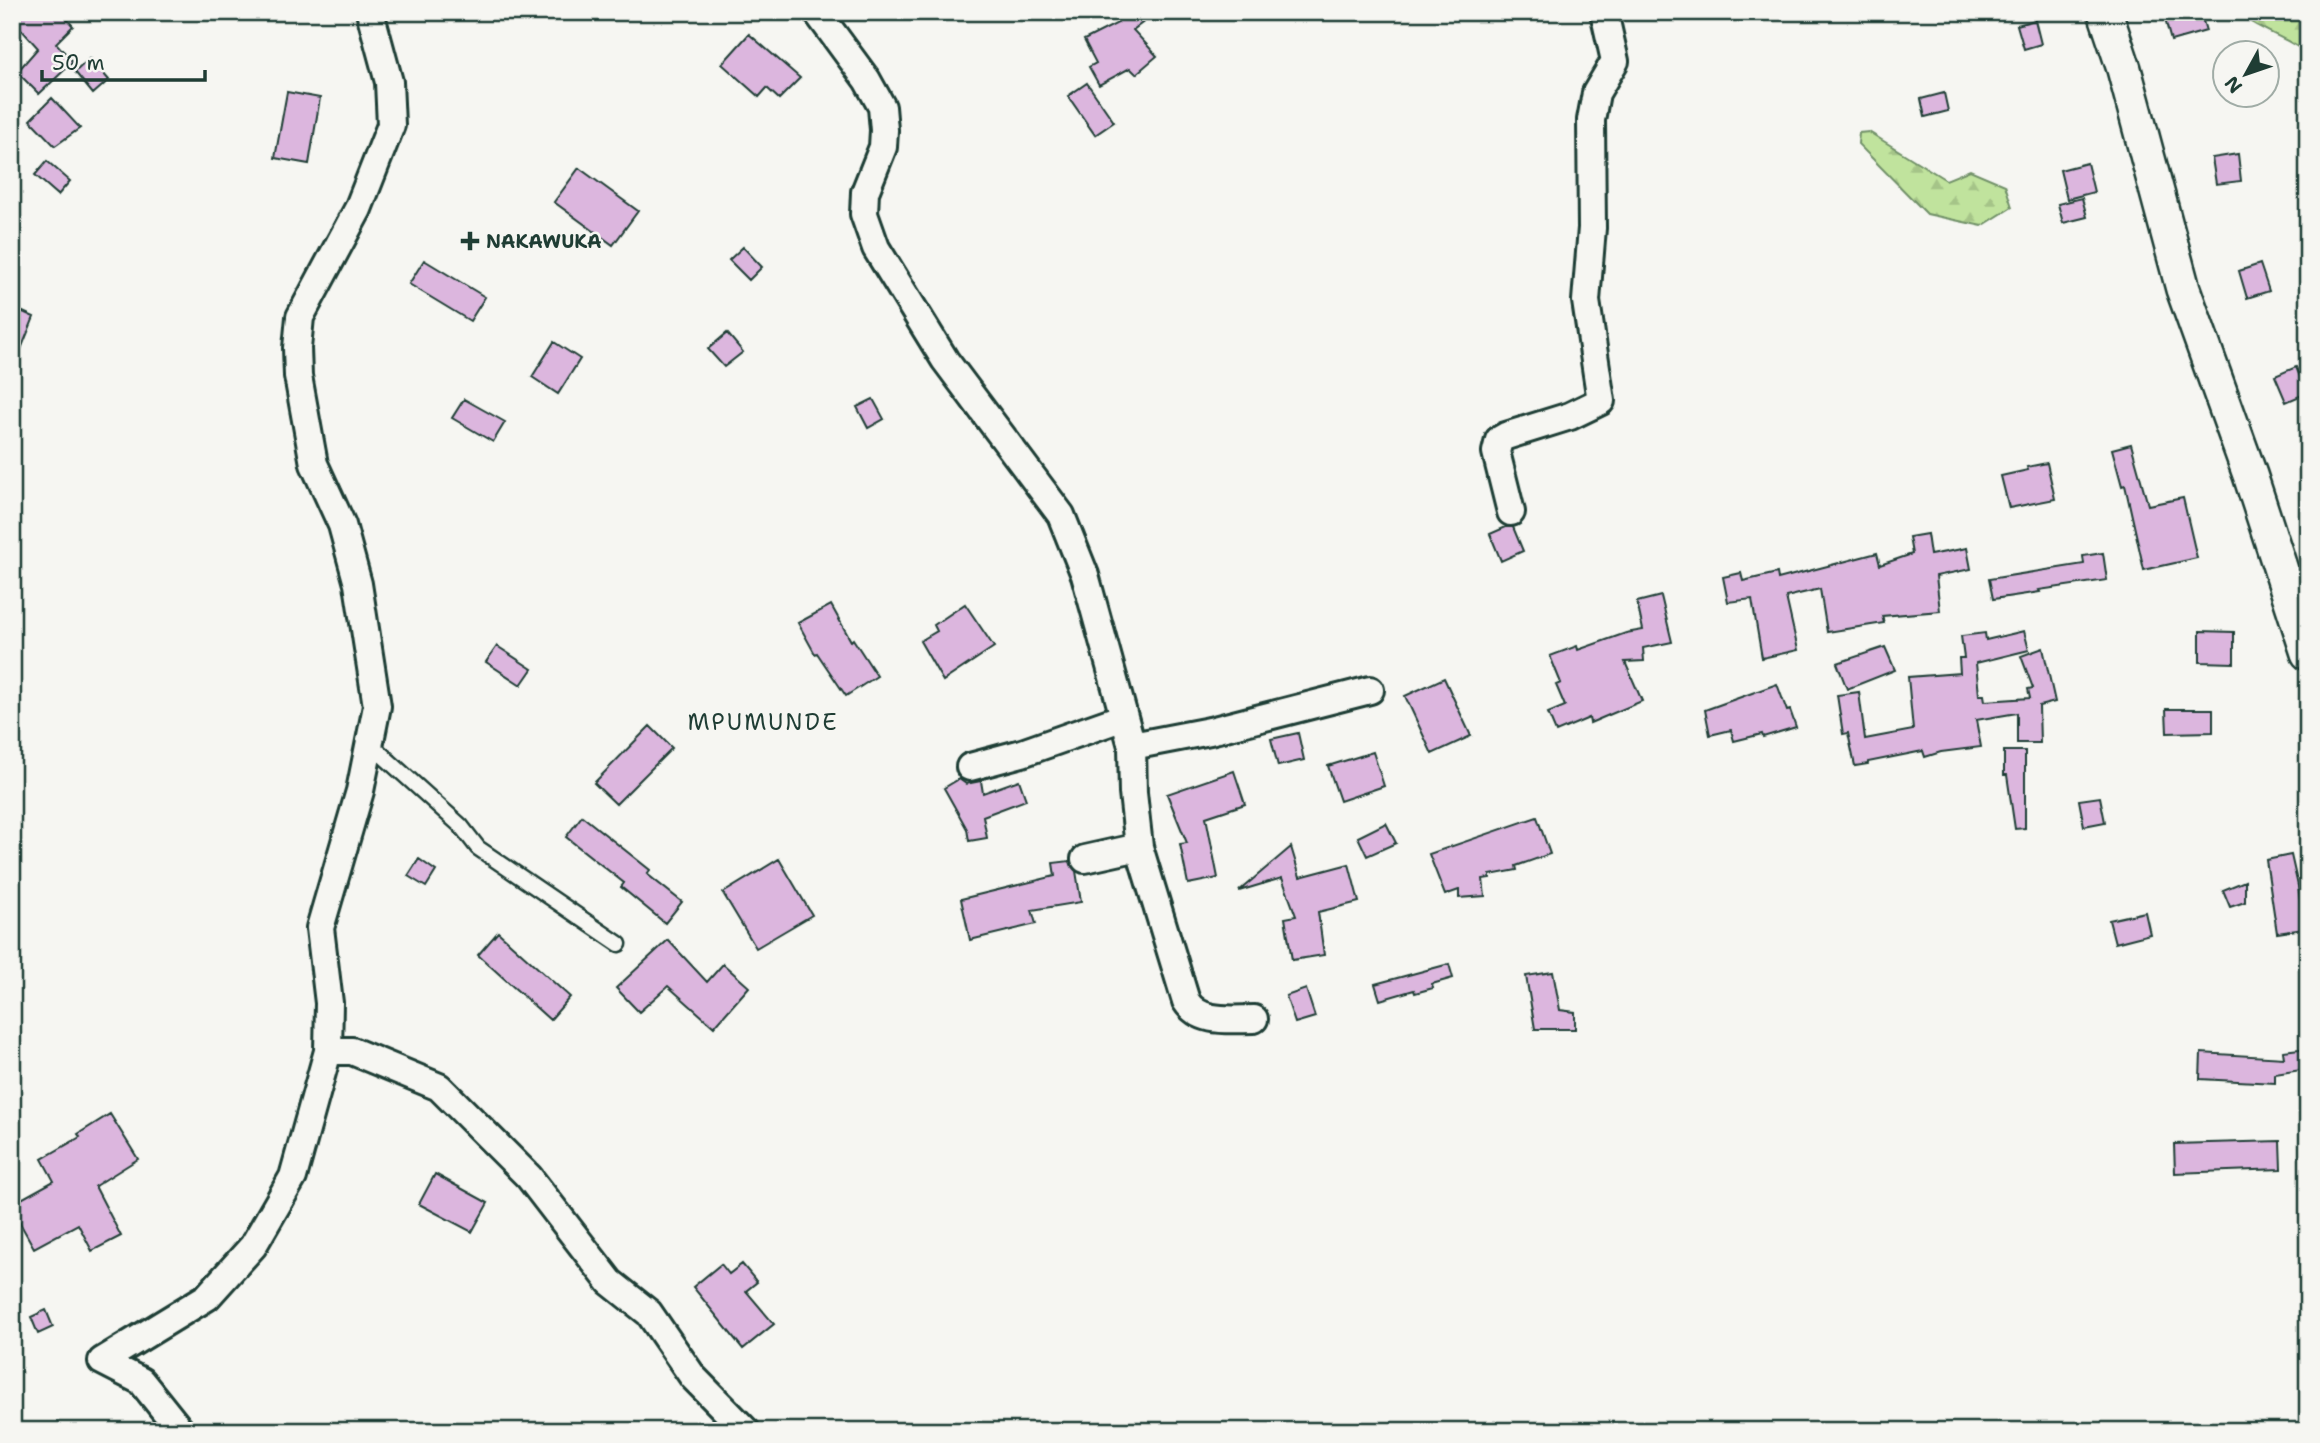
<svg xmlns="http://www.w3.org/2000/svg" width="2320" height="1443" font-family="'Shantell Sans',sans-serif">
<defs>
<pattern id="forest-firs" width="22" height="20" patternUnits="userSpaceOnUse" patternTransform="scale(1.75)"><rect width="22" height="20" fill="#c0e39d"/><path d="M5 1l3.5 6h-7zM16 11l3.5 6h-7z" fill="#a5c488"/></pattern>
</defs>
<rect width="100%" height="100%" fill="#f6f6f2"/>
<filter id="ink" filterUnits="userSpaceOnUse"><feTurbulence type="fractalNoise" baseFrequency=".0143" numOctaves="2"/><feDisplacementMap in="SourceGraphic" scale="14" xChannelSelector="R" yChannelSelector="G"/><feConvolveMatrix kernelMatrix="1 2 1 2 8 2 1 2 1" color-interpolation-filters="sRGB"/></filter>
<g filter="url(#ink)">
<path fill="url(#forest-firs)" stroke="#709068" stroke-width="2" d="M2242 12H2308V54C2288 38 2264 32 2243 17Z
M1869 132 1946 180 1970 170 2005 185 2012 207 1982 226 1927 214 1858 144 1859 133Z"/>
<path fill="#dcb6de" stroke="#1f3d34" stroke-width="2" d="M12 12H61L73 26 56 43 73 62 39 94 17 72 38 48 12 19Z
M1110 12H1157L1133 30 1157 56 1136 74 1130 68 1099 85 1089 67 1096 63 1084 40 1118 23Z
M2163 12H2189L2191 17 2201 14 2206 31 2171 41Z
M2035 20 2041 44 2024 49 2017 25Z
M749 34 800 78 779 99 767 88 759 97 722 64Z
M90 58 109 80 93 94 75 72Z
M1087 83 1114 122 1095 135 1068 96Z
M287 92 320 98 309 164 275 158Z
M1944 93 1948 111 1925 117 1921 99Z
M52 98 80 128 55 146 30 120Z
M2238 154 2241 181 2216 184 2212 158Z
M47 161 70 181 58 195 35 175Z
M2087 163 2094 192 2067 199 2060 170Z
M579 168 638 211 613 245 554 202Z
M2082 198 2087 217 2063 223 2058 204Z
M743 247 762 267 749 280 729 260Z
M424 260 485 297 470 321 409 284Z
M2260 264 2269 291 2247 298 2239 271Z
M12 307 34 317 13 369H12Z
M727 333 743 352 724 367 708 349Z
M554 342 580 359 558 394 532 377Z
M2296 367 2307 393 2286 402 2275 376Z
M464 399 505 422 493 442 452 418Z
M873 399 884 419 868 428 857 407Z
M2131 444 2148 505 2183 498 2197 558 2144 570 2125 485 2122 486 2112 449Z
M2047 463 2055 499 2009 508 2001 476 2028 470 2027 467Z
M1506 527H1513L1523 551 1501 561 1490 534Z
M1927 534 1930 555 1967 548 1971 569 1936 576 1940 611 1882 616 1884 623 1827 632 1820 589 1786 597 1798 650 1762 658 1752 599 1728 602 1723 577 1741 573 1743 581 1777 573 1778 579 1877 553 1880 565 1912 554 1909 537Z
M2103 553 2107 580 2039 590 2040 592 1993 599 1989 579 2084 564 2083 556Z
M1661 596 1672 642 1643 648 1644 661 1625 662 1642 701 1590 723 1589 718 1556 732 1548 713 1565 706 1556 685 1561 683 1550 656 1577 646 1578 650 1626 633 1643 630 1637 602Z
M965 604 994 647 943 681 920 641 937 631 934 625Z
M831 605 851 641 853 639 877 676 846 696 817 653 815 654 798 623Z
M2024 631 2029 650 1976 663 1979 695H1984L1985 701 2030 698 2028 689 2033 688 2021 656 2043 648 2055 702 2039 706 2040 743H2017V713L1976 720 1981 747 1941 752 1925 757 1923 751 1868 762V764L1855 766 1848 733 1843 734 1837 695 1859 692 1865 739 1913 730 1908 677 1960 673 1959 658H1964L1961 636 1985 633 1986 640Z
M2200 631 2234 632V663L2200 662Z
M497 646 532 669 521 685 486 662Z
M1885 647 1895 670 1847 689 1837 663Z
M1444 678 1471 736 1432 754 1405 696Z
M1777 684 1787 711 1790 710 1796 727 1763 737 1762 734 1734 741 1731 730 1710 735 1705 710Z
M2166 709H2213V732L2167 733Z
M650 726 672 748 616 804 594 783Z
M1298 733 1304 760 1278 766 1271 739Z
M2004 751H2025V828L2015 829 2007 775H2004Z
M1373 752 1384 786 1340 801 1328 766Z
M1234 771 1245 804 1206 817 1218 878 1188 884 1180 844 1187 843 1167 794Z
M959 779 966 784 981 781 983 793 1019 780 1026 800 983 816 987 838 969 841 967 829 944 788Z
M2100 797 2105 822 2084 826 2079 800Z
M582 816 650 870 647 874 682 902 665 923 621 887 624 883 566 837Z
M1537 817 1550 854 1516 866 1517 870 1490 875V878L1483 879 1485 896 1459 898V890L1445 895 1429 854Z
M1386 823 1396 843 1367 856 1358 837Z
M1291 847 1300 877 1349 864 1359 902 1318 912 1324 955 1292 960 1285 918 1296 916 1282 878 1239 891Z
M2291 855 2298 886 2304 929 2277 933 2266 860Z
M419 859 436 871 426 887 408 876Z
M779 859 812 915 756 948 723 893Z
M1070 861 1076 871 1081 902 1032 910 1036 924 970 940 961 899 1055 876 1053 863Z
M2245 881V902L2230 907 2223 890Z
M2145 912 2150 934 2115 943 2109 920Z
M498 932 570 997 550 1020 478 955Z
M668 940 707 982 723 964 749 987 714 1027 668 986 639 1012 616 988Z
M1449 964 1453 978 1432 984 1433 988 1415 993 1414 990 1380 1000 1375 984Z
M1553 972 1560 1010 1575 1012V1029H1535L1526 976Z
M1306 989 1315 1017 1295 1023 1286 996Z
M2308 1048V1069L2275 1074V1083L2200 1079 2201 1053 2284 1058 2283 1051Z
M110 1114 138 1159 95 1186 121 1236 92 1251 78 1224 34 1248 12 1209V1204L54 1181 42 1159 80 1137 78 1134Z
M2280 1141 2281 1169 2175 1173 2174 1144Z
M435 1174 488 1203 472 1232 419 1204Z
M721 1264 729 1274 742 1264 757 1282 746 1291 774 1324 743 1349 693 1287Z
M46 1310 53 1327 38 1334 31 1317Z"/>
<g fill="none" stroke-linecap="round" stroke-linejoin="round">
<defs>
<path id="service" d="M369 743 461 826 478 848 619 944"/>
<path id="minor" d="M817 12 867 80 882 107 884 130 883 147 865 192 864 214 876 248 945 360 1061 515 1085 575 1132 746 1133 793 1139 847 1186 1001C1200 1024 1231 1019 1254 1019
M1511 512 1496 452 1499 440 1506 436 1570 416 1601 401 1586 301 1592 228 1591 120 1596 93 1615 61 1604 12
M1132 746 1210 731 1370 690
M970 767 1022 753 1124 717
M1085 859 1139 847
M328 1051H352L439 1087 529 1177 610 1282 649 1313 693 1377 746 1431
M181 1431 141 1381 102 1361 207 1297 253 1246 293 1177 328 1051 329 1003 320 928 360 791 377 706 358 584 342 525 314 464 298 376 297 348 300 317 358 209 391 125 389 82 370 12"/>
<path id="tertiary" d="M2105 12 2124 69 2183 289 2250 475 2308 653"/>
</defs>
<use href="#service" stroke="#1f3d34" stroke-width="19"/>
<use href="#minor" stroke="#1f3d34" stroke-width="32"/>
<use href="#tertiary" stroke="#1f3d34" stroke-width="38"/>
<use href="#service" stroke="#f6f6f2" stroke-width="14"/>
<use href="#minor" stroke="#f6f6f2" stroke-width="26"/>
<use href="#tertiary" stroke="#f6f6f2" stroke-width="33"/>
</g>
</g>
<path fill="#1f3d34" stroke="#f6f6f2" stroke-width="2.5" d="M466.5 230.5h7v7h7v7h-7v7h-7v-7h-7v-7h7z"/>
<g text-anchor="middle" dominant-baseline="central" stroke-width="5" stroke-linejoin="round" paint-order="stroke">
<g font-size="19" font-weight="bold" fill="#1f3d34" stroke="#f6f6f2" text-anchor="start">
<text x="486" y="241">NAKAWUKA</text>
</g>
<g font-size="23" letter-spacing="2" fill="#1f3d34" stroke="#f6f6f2">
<text x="763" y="722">MPUMUNDE</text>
</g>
</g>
<rect width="2320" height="1443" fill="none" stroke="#f6f6f2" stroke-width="42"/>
<rect x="21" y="21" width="2278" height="1401" fill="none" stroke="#1f3d34" stroke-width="2.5" filter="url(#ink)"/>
<g transform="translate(2246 74) rotate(230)"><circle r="33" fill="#f6f6f2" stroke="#a0aca6" stroke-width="2"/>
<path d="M0-5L12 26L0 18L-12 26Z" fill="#1f3d34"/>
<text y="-10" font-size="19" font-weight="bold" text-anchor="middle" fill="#1f3d34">N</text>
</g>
<path d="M42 70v10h163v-10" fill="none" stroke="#1f3d34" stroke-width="3.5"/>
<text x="52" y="70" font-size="21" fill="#1f3d34" stroke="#f6f6f2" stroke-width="5" paint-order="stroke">50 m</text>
</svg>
